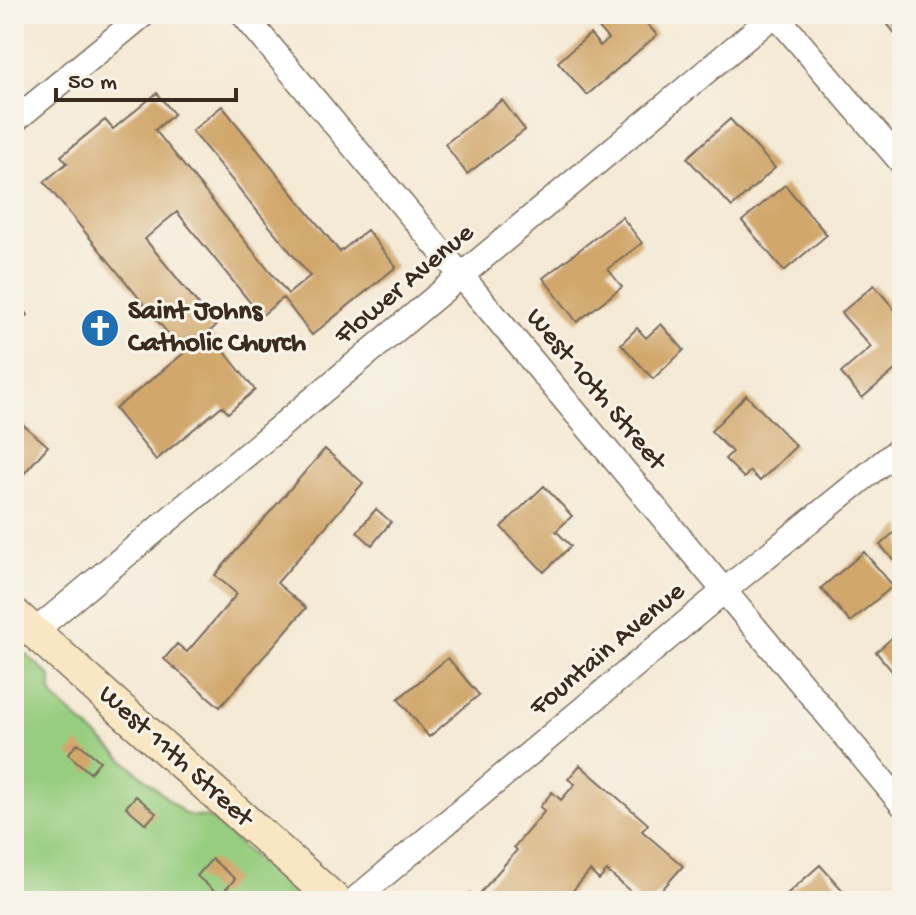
<svg xmlns="http://www.w3.org/2000/svg" width="916" height="915" font-family="'Gochi Hand',sans-serif">
<rect width="100%" height="100%" fill="#f7f3e8"/>
<filter id="ink" filterUnits="userSpaceOnUse"><feTurbulence type="fractalNoise" baseFrequency=".0125" numOctaves="2"/><feDisplacementMap in="SourceGraphic" scale="16" xChannelSelector="R" yChannelSelector="G"/><feConvolveMatrix kernelMatrix="1 2 1 2 8 2 1 2 1" color-interpolation-filters="sRGB"/></filter>
<filter id="wash" filterUnits="userSpaceOnUse"><feTurbulence type="fractalNoise" baseFrequency=".006" numOctaves="4" result="noise"/><feDisplacementMap in="SourceGraphic" scale="32" xChannelSelector="R" yChannelSelector="G"/><feGaussianBlur stdDeviation="1.8" result="paint"/><feColorMatrix in="noise" values="0 0 0 0 0 0 0 0 0 0 0 0 0 0 0 0 0 1.4 0 .05"/><feComposite in="paint" operator="in"/></filter>
<g filter="url(#wash)">
<rect width="100%" height="100%" fill="#f4e9d4"/>
<path fill="#97cd7f" stroke="#697c4e" stroke-width="2" d="M14 643 51 677V691L55 699 184 813C193 819 202 814 211 819L303 901H14Z"/>
<g id="blocks">
<path fill="#d1a76c" d="M587 14H638L657 35 587 95 558 62 590 34 600 46 608 39Z
M879 14H902V42Z
M157 93 174 114 155 130 288 294 310 276 192 131 222 106 340 252 367 230 396 267 312 335 283 298 261 316 177 212 162 224 145 239 216 326 209 332 255 390 228 413 222 406 156 460 115 409 184 353 44 182 67 163 61 156 105 120 113 129Z
M502 100 525 130 467 174 445 144Z
M730 119 775 168 732 207 687 158Z
M785 185 827 235 784 271 742 221Z
M622 217 642 243 608 269 622 287 577 322 543 278Z
M874 285 902 318V364L862 398 841 373 871 347 841 313Z
M14 298 28 315 14 328Z
M661 324 684 350 653 379 621 344 637 328 646 338Z
M746 395 796 446 760 481 750 471 744 478 725 459 732 452 711 431Z
M14 417 48 446 14 485Z
M325 449 363 483 277 583 306 608 220 707 164 659 177 644 187 652 237 594 215 575Z
M544 486 572 516 556 531 571 546 544 572 501 527Z
M376 509 391 522 372 545 357 532Z
M902 525V569L880 545Z
M864 552 893 586 850 622 821 588Z
M902 629V683L876 652Z
M448 658 479 695 429 737 398 699Z
M78 743 100 761 90 773 68 754Z
M580 765 648 824 642 831 683 866 652 901H635L638 898 607 871 599 880 590 871 564 901H463L470 893 476 898 517 850 514 847 545 811 540 807 552 792 561 800 575 784 568 779Z
M136 796 156 813 146 824 126 807Z
M212 859 235 879 220 896 197 876Z
M820 865 846 894 839 901H779Z"/>
</g>
</g>
<g filter="url(#ink)">
<use href="#blocks" fill-opacity="0" stroke="#7c6d5e" stroke-width="2"/>
<g fill="none" stroke-linecap="round" stroke-linejoin="round">
<defs>
<path id="street" d="M243 14 902 804
M775 14 902 163
M14 121 144 14
M35 631 775 14
M353 901 742 576 902 447"/>
<path id="secondary" d="M14 614 336 901"/>
</defs>
<use href="#street" stroke="#7c6d5e" stroke-width="27"/>
<use href="#secondary" stroke="#7c6d5e" stroke-width="35"/>
<use href="#street" stroke="#fff" stroke-width="24"/>
<use href="#secondary" stroke="#f9e7c3" stroke-width="32"/>
</g>
</g>
<defs>
<symbol id="church-disc" viewBox="-11 -11 22 22"><circle r="9.5" fill="#1f6fb2" stroke="#f7f3e8"/><path d="M-1.2-6h2.4v3.5h3.3v2.4h-3.3V6h-2.4V-.1h-3.3v-2.4h3.3Z" fill="#fff"/></symbol>
</defs>
<g fill-rule="evenodd">
<use href="#church-disc" x="78" y="306" width="44" height="44"/>
</g>
<g text-anchor="middle" dominant-baseline="central" stroke-width="6" stroke-linejoin="round" paint-order="stroke">
<g font-size="28" fill="#3b2a1e" stroke="#f7f3e8">
<text transform="translate(405 285) rotate(-40)">Flower Avenue</text>
<text transform="translate(595 390) rotate(50)">West 10th Street</text>
<text transform="translate(608 650) rotate(-40)">Fountain Avenue</text>
<text transform="translate(175 757) rotate(42)">West 11th Street</text>
</g>
<g font-size="28" font-weight="bold" fill="#3b2a1e" stroke="#f7f3e8" text-anchor="start">
<text x="128" y="312">Saint Johns<tspan x="128" dy="32">Catholic Church</tspan></text>
</g>
</g>
<rect width="916" height="915" fill="none" stroke="#f7f3e8" stroke-width="48"/>
<path d="M56 88v12h180v-12" fill="none" stroke="#3b2a1e" stroke-width="4"/>
<text x="68" y="88" font-size="24" fill="#3b2a1e" stroke="#f7f3e8" stroke-width="6" paint-order="stroke">50 m</text>
</svg>
